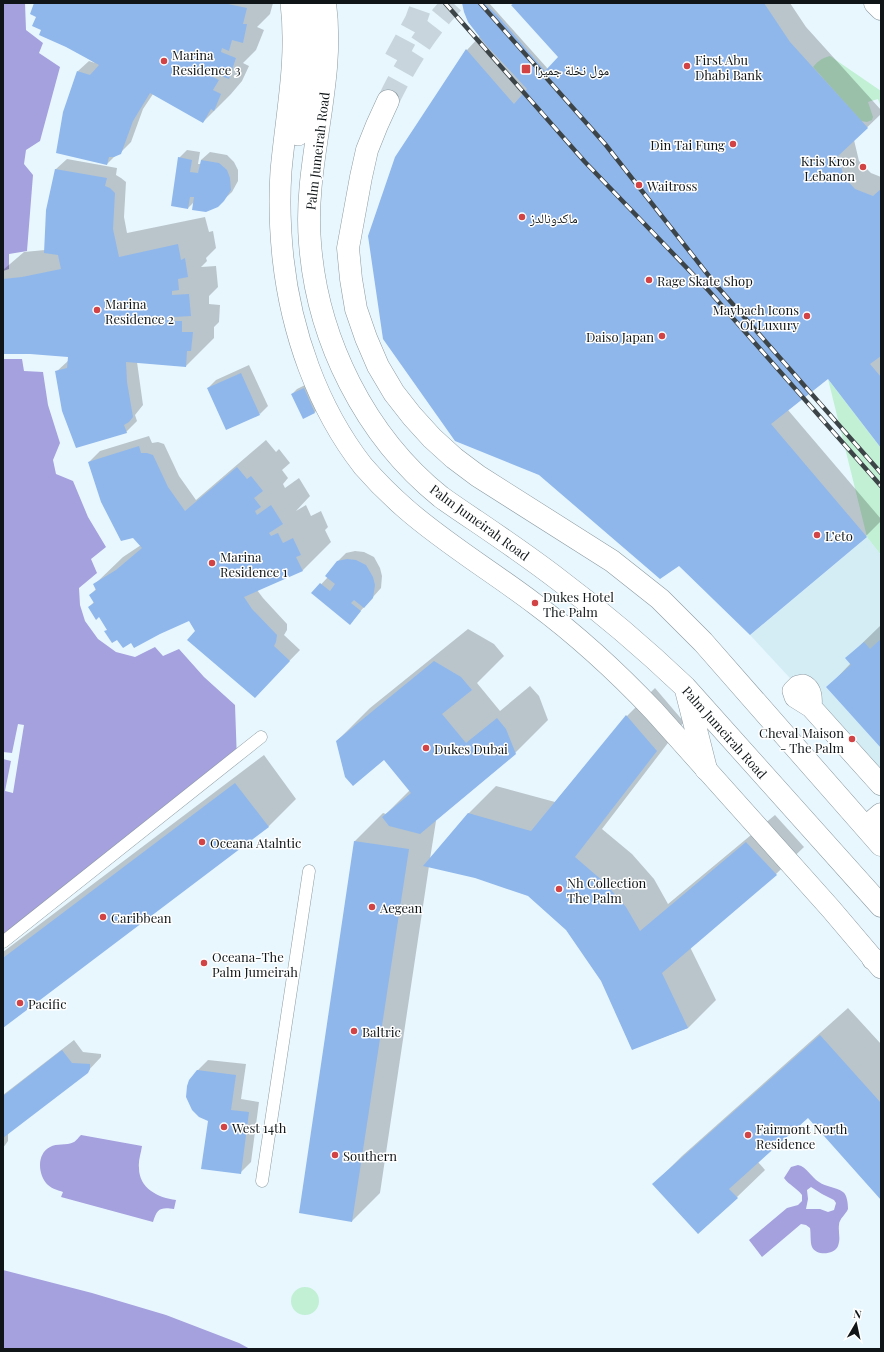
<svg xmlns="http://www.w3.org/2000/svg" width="884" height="1352" font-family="'Playfair Display','Noto Naskh Arabic',serif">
<rect width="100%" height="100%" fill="#e8f7fe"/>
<path fill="#d4edf5" d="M867 537 881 555V776L750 635Z"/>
<path fill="#c1f0d5" d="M830 56 881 91V107L878 99 868 102 873 117 872 120 867 122 861 121 813 67C818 61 822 58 830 56Z
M828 379 881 448V555L867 537Z
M291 1301a14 14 0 1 1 28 0a14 14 0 1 1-28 0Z"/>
<path fill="#a5a0de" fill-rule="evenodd" d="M3 3H25L26 30 43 43 39 53 60 67 40 141 26 150 24 164 33 175 27 251 9 254V269L3 271Z
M3 359H22L24 371 43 372 48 405 60 443 53 460 56 474 73 481 88 517 106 547 91 559 97 573 79 588 80 605 85 621 98 639 116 652 135 657 155 647 163 656 179 649 204 677 235 705 237 761 3 941Z
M81 1135 142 1146C141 1153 138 1161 139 1168 139 1188 158 1198 176 1200L174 1209C160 1207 157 1209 153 1222L61 1197 63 1192C58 1190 52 1189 48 1185 38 1176 36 1154 50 1147 57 1143 66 1146 74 1142 76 1141 79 1137 81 1135Z
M798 1165C807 1167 811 1177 819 1182 826 1187 836 1187 843 1192 847 1195 848 1203 848 1209 846 1214 839 1219 839 1225 838 1232 841 1238 838 1246 834 1255 816 1256 812 1247 810 1242 811 1233 810 1228L806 1225 801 1224 762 1257 749 1240 787 1208 798 1205 802 1201V1195C797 1188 789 1185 784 1178L791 1167ZM811 1187 822 1194 834 1200 836 1203 834 1210 828 1212 820 1209H806L808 1199 807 1190Z
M3 1270 92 1293 166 1315 239 1343 250 1349H3Z"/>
<path fill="#e8f7fe" d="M18 724 24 725 13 793 5 791 11 761 3 759V752L12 753Z"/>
<path fill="#0003" d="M35 3H273L270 14 257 27 264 30 256 50 243 63 249 66 242 81 231 94 203 122 153 94 143 109 131 142 120 153 115 156 107 164 78 71 89 61 95 63 43 29 37 16Z
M463 3H489L548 69 560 57 512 5 514 3H790L806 27 881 110V114L854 140 859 161 871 173 881 177V446L828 378 788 410 881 519V521L866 536 750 634 396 158 467 50 480 36 465 12Z
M187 150 200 152 198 164H201V160L210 152 227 155 234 162 238 170V181L232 192 217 206 195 201 188 208 179 158Z
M67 159 117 168 116 175 121 178 126 182 124 217 127 233 205 217 209 232 213 231 216 248 206 258 207 261 201 267 216 266 218 287 209 296V304L220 305 219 322 214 327V338L186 366 137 362 143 405 135 415 137 421 126 432 56 372 69 360V356L30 353H3V270L24 252 45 250 56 169Z
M249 365 268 406 260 414 208 388 216 380Z
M309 383 320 407 315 412 303 417 292 394 297 389Z
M149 436 152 443 158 442 164 444 179 476 196 500 266 440 276 452 279 449 290 463 282 470 288 478 283 484 285 488 299 478 310 496 296 511 306 505 311 516 321 511 328 527 325 530 331 542 303 570 257 590 263 598 287 624V630L284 635 300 650 265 686 196 631 194 618 131 642 108 629 100 616 89 607 94 602 90 595 97 588 95 584 123 557 141 545 89 462 100 451Z
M355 551 364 552 374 557 380 568 382 576 381 588 357 615 313 593 328 577 337 562 346 553Z
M881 625V747L828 687 851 663 847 658Z
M468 629 494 644 504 656 477 683 500 711 530 686 539 696 548 720 515 753 434 821H436L430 859 468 814 496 786 555 802 627 716 655 688 684 722 602 829 632 854 654 879 668 904 775 815 804 847 776 874 690 947 716 1000 688 1028 632 1049 602 981 567 930 528 895 476 877 429 866 380 1193 352 1221 355 841 383 813 386 814 410 790 384 759 337 741 370 708Z
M264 755 296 799 269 826 3 1027V952Z
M848 1008 881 1044V1198L808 1117 758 1162 765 1170 737 1197 654 1184 682 1156Z
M74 1040 83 1052 101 1054V1057L87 1072 8 1133V1141L3 1148V1095Z
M208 1060 246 1064 241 1099 259 1102 251 1162 240 1173 209 1120 197 1071Z"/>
<path fill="#8fb7ec" d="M34 3H223L247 8 243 24H247L243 43 232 40 229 51 222 48 221 52 236 58 229 79 213 73 211 76 219 80 213 90 221 94 214 111 211 109 203 123 150 93 133 121 121 154 114 157H109L107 165 56 153 63 112 77 71 90 75 99 65 66 47 39 35 41 30 32 26 36 17 30 14Z
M462 3 485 4 497 15 545 71 558 57 511 5 515 3H764L790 42 868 128 838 156 844 177 855 189 873 196 881 189V356L870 364 881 377V448L828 379 771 424 867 537 750 635 679 566 660 579 539 475 455 441 383 339 368 236 395 157 466 49 514 104 527 89 486 45 468 22 464 12Z
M178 157 192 160 190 172 198 173 201 160 219 163 227 170 230 178 231 190 224 201 218 207 206 212 192 210 194 197H190L188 209 171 206Z
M55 169 107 178 105 186 110 188 115 193 113 229 119 257 178 244 181 260 185 258 188 277 178 279 179 290 172 291V295L189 294 191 316 174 317V321H182V332H193L191 351H187L186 367 126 362 127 382 133 417 129 422 124 425 127 433 76 448 62 411 55 371 67 368 68 357 30 354H3V279L22 277 61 269 58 255 44 253 46 210Z
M241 373 260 415 226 430 207 388Z
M304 388 315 413 303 419 291 394Z
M139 446 141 453H147L153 455 168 487 185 511 237 467 247 479 251 476 263 491 254 498 261 507 255 511 257 515 271 505 283 524 269 533 271 536 278 533 283 543 293 538 301 555 296 557 303 571 244 597 252 609 277 635 276 642 274 646 290 661 255 698 187 640 195 631 189 621 160 634 134 648 131 643 123 648 117 640 112 643 104 631 107 630 99 617 96 620 88 607 94 603 89 595 96 590 93 584 116 570 142 548 133 538 121 541 101 502 88 462Z
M347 559 356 560 366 565 373 577 375 585 373 598 364 608 354 600 351 603 361 611 350 625 311 593 320 583 330 591 335 584 325 576 337 561Z
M881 639V748L826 687 851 665 845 658 864 642 870 649Z
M434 661 461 677 472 690 442 714 466 743 497 718 506 729 516 754 420 834 389 826 382 817 411 793 384 760 353 786 345 777 336 741Z
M626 715 657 751 575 857 604 882 626 907 640 931 746 842 777 875 662 973 688 1028 632 1050 601 981 566 930 528 896 475 878 423 866 468 813 531 831Z
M235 783 269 827 3 1028V958Z
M354 841 409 849 352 1222 299 1213Z
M820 1035 881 1103V1200L808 1118 729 1189 738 1198 698 1234 652 1184Z
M62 1050 72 1063 90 1064V1069L88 1073 3 1138V1096Z
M197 1070 236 1075 231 1110 249 1112 241 1174 201 1169 208 1121 199 1117 192 1110 186 1097 187 1086 189 1080Z"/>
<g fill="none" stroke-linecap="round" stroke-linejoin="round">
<path stroke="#c8d5dc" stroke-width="22" stroke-dasharray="22 11" stroke-linecap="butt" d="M395 59 416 20 422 3
M388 101C406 64 425 33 453 3"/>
<defs>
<path id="pedestrian" d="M3 942 261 737
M262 1181 309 871"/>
<path id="tertiary" d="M291 3C298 60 286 115 281 171 279 200 280 229 283 258 291 331 317 407 363 466 376 481 391 496 406 509 446 544 493 572 535 604 578 636 617 672 654 711L831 909 881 968
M298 135C306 91 312 48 307 3
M811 707C812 699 812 689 803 685L798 686 793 691 795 697 811 707 881 785"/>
<path id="secondary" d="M325 3C336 84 303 163 310 243 317 339 365 436 441 497 452 505 464 513 476 521 504 540 532 559 559 580 603 613 645 649 685 687L881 906
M875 3 881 9
M388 101 377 125 367 150 361 177 348 248 351 279 356 309 366 338 378 366 394 393 412 416 432 438 454 458 478 476 612 561 660 599 703 642 881 845
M686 690 706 769
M866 827 881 814
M873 959 881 962"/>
</defs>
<use href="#pedestrian" stroke="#8c9aa0" stroke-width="13"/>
<use href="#tertiary" stroke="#8c9aa0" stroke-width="22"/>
<use href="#secondary" stroke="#8c9aa0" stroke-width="23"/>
<use href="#pedestrian" stroke="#fff" stroke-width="12"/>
<use href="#tertiary" stroke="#fff" stroke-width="21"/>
<use href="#secondary" stroke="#fff" stroke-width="22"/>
<defs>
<path id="rail" d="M445 3 585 162 709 291 881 486
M480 3 605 144 716 285 881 473"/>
</defs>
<use href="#rail" stroke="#3c4447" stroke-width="4.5"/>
<use href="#rail" stroke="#fff" stroke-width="3" stroke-dasharray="9" stroke-linecap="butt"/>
</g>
<g fill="#d24346" stroke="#fff" stroke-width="1.5">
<circle cx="164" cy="61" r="4"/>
<circle cx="687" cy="66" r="4"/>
<rect x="521" y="64" width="10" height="10" rx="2"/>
<circle cx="733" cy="144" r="4"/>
<circle cx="863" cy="167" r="4"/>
<circle cx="639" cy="185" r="4"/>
<circle cx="522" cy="217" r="4"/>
<circle cx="649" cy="280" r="4"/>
<circle cx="97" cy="310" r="4"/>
<circle cx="807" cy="316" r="4"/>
<circle cx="662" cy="336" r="4"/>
<circle cx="817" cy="535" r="4"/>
<circle cx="212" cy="563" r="4"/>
<circle cx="535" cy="603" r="4"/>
<circle cx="852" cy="739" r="4"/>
<circle cx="426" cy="748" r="4"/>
<circle cx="202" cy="842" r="4"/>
<circle cx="559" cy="889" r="4"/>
<circle cx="372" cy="907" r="4"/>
<circle cx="103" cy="917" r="4"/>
<circle cx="204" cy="963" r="4"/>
<circle cx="20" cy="1003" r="4"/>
<circle cx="354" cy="1031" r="4"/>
<circle cx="224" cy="1127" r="4"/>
<circle cx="748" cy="1135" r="4"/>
<circle cx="335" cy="1155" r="4"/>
</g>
<g text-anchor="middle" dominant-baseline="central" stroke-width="3" stroke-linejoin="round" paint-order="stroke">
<g font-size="13" fill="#101618" stroke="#fff" text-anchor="start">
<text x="172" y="54">Marina<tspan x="172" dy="15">Residence 3</tspan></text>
<text x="695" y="59">First Abu<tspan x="695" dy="15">Dhabi Bank</tspan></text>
<text x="535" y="69">مول نخلة جميرا</text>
<text x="725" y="144" text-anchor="end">Din Tai Fung</text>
<text x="855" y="160" text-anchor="end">Kris Kros<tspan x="855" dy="15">Lebanon</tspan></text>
<text x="647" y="185">Waitross</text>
<text x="530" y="217">ماكدونالدز</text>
<text x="657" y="280">Rage Skate Shop</text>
<text x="105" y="303">Marina<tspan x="105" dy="15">Residence 2</tspan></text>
<text x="799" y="309" text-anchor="end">Maybach Icons<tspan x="799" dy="15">Of Luxury</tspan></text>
<text x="654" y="336" text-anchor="end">Daiso Japan</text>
<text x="825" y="535">L’eto</text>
<text x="220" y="556">Marina<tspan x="220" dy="15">Residence 1</tspan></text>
<text x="543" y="596">Dukes Hotel<tspan x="543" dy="15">The Palm</tspan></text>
<text x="844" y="732" text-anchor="end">Cheval Maison<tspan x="844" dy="15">- The Palm</tspan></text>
<text x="434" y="748">Dukes Dubai</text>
<text x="210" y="842">Oceana Atalntic</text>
<text x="567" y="882">Nh Collection<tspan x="567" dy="15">The Palm</tspan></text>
<text x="380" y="907">Aegean</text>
<text x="111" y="917">Caribbean</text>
<text x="212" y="956">Oceana-The<tspan x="212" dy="15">Palm Jumeirah</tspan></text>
<text x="28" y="1003">Pacific</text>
<text x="362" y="1031">Baltric</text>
<text x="232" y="1127">West 14th</text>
<text x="756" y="1128">Fairmont North<tspan x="756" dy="15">Residence</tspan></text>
<text x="343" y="1155">Southern</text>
</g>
<g font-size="13" fill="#101618" stroke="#fff">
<text transform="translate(317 151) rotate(-83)">Palm Jumeirah Road</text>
<text transform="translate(480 522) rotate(36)">Palm Jumeirah Road</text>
<text transform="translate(725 732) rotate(48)">Palm Jumeirah Road</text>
</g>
</g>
<rect width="884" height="1352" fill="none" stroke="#101618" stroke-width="8"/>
<g transform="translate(856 1324) rotate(9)" stroke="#ffffff" stroke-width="3" paint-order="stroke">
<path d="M0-3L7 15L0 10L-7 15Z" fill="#101618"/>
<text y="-6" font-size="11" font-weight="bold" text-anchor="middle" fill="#101618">N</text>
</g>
</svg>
